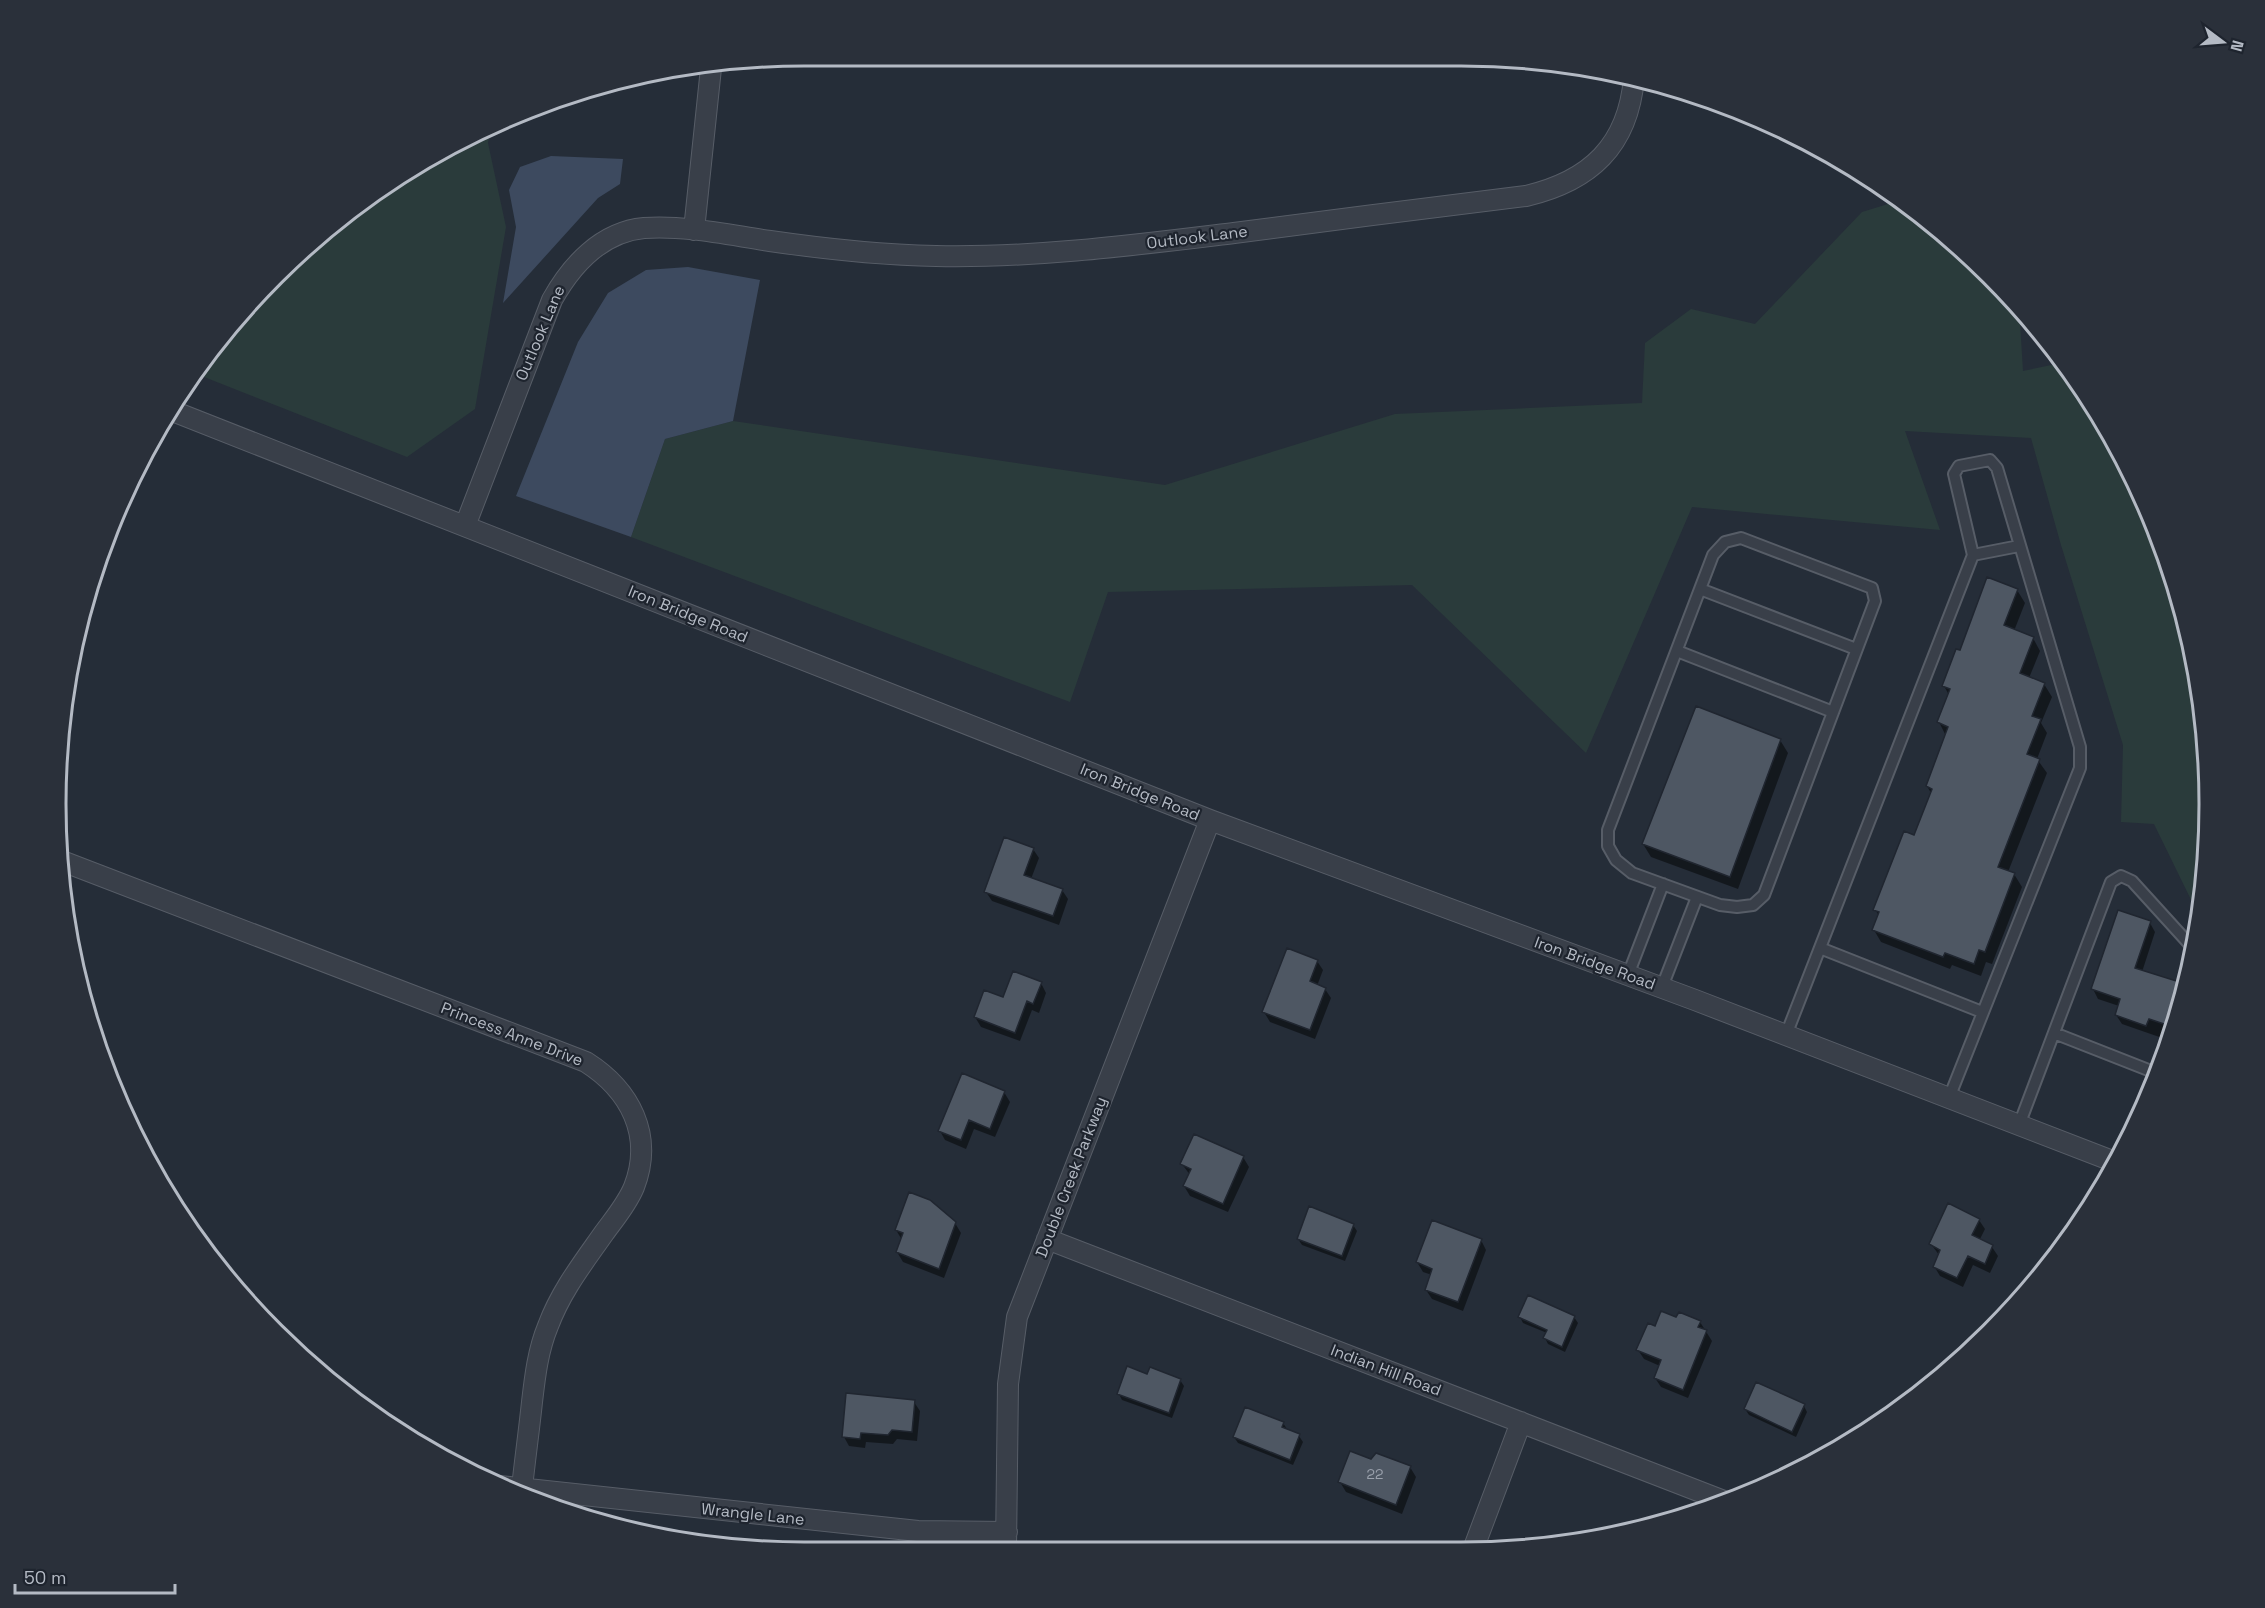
<svg xmlns="http://www.w3.org/2000/svg" width="2265" height="1608" font-family="'Space Grotesk',sans-serif">
<rect width="100%" height="100%" fill="#252d38"/>
<path fill="#2a3b3b" d="M491 127 488 143 506 227 475 409 407 457 194 373 241 311 388 181Z
M1901 200 1917 210 2019 306 2023 371 2061 363 2109 429 2170 563 2203 706 2208 853 2198 914 2154 824 2121 822 2123 745 2061 545 2031 438 1905 431 1940 530 1692 507 1586 753 1412 585 1108 592 1070 702 631 537 665 439 733 421 1165 485 1395 414 1642 403 1645 343 1691 309 1755 324 1862 212Z"/>
<path fill="#3d4a5f" d="M551 156 623 159 620 184 598 198 503 303 516 227 509 190 520 167Z
M688 267 760 280 733 421 665 439 631 537 516 496 578 342 608 293 646 270Z"/>
<path fill="#0007" d="M2017 590 2025 603 2014 631 2033 638 2040 651 2029 678 2044 684 2052 697 2041 723 2047 733 2037 759 2047 773 2008 872 2014 874 2022 887 1992 964 1986 962 1981 976 1952 965 1950 969 1881 942 1874 930 1879 916 1875 909 1915 837 1931 793 1927 786 1946 736 1939 722 1949 695 1944 686 1960 652Z
M1780 740 1788 753 1738 889 1651 857 1643 844Z
M1033 849 1039 858 1031 879 1062 890 1068 899 1059 925 992 901 986 892Z
M2150 923 2155 932 2142 972 2186 985 2184 997 2168 1040 2122 1024 2116 1015 2119 1006 2098 999 2093 989Z
M1317 961 1323 970 1317 986 1325 989 1331 998 1315 1039 1270 1022 1264 1012Z
M1041 983 1046 993 1039 1013 1032 1010 1020 1041 981 1027 975 1017 1003 999Z
M1004 1092 1010 1102 995 1137 974 1129 966 1149 945 1140 940 1131Z
M1243 1157 1249 1167 1228 1212 1190 1196 1184 1186 1190 1175 1182 1164Z
M1979 1220 1985 1229 1979 1241 1992 1247 1998 1256 1990 1273 1973 1265 1963 1287 1940 1276 1934 1266 1939 1255 1931 1244Z
M955 1223 961 1233 944 1278 903 1262 897 1252 902 1240 896 1230Z
M1353 1225 1357 1231 1345 1261 1302 1245 1298 1239Z
M1481 1240 1486 1250 1463 1311 1432 1299 1426 1290 1432 1275 1423 1272 1417 1262Z
M1520 1317H1574L1578 1323 1565 1352 1548 1344 1545 1338 1547 1333 1523 1323Z
M1677 1319 1700 1322 1712 1341 1688 1398 1661 1387 1655 1378 1660 1366 1644 1359 1638 1350 1656 1328Z
M1148 1376 1180 1380 1184 1386 1172 1418 1122 1400 1119 1394Z
M914 1402 920 1411 917 1441 897 1439 893 1444 866 1442 865 1448 849 1446 844 1437Z
M1804 1406 1807 1412 1796 1437 1749 1415 1745 1409Z
M1283 1423 1287 1429 1299 1436 1303 1442 1293 1465 1238 1443 1234 1437Z
M1371 1460 1410 1467 1416 1477 1402 1514 1346 1492 1340 1482Z
M1572 1532 1595 1539 1568 1544Z"/>
<path fill="#4e5763" stroke="#202630" stroke-width="1.5" d="M1987 577 2018 589 2004 625 2034 637 2020 673 2045 683 2032 716 2041 719 2027 754 2040 759 1998 867 2015 873 1985 952 1979 950 1974 964 1945 953 1943 957 1872 930 1879 912 1873 910 1904 831 1914 835 1932 789 1926 786 1948 727 1937 722 1950 689 1942 686 1956 649 1960 650Z
M1696 706 1781 739 1730 877 1642 844Z
M1004 837 1034 848 1024 875 1063 889 1053 916 984 892Z
M2118 910 2151 921 2135 968 2186 984 2184 997 2173 1027 2149 1019 2146 1026 2115 1015 2120 999 2091 989Z
M1287 948 1318 960 1310 981 1326 988 1310 1030 1262 1012Z
M1013 971 1042 982 1033 1004 1027 1001 1015 1033 974 1017 984 990 1003 997Z
M962 1073 1005 1091 990 1129 969 1120 961 1140 938 1131Z
M1194 1134 1244 1156 1223 1204 1183 1186 1191 1169 1180 1164Z
M909 1192 930 1200 956 1222 939 1269 896 1252 903 1233 895 1230Z
M1948 1203 1980 1219 1972 1235 1993 1245 1985 1264 1968 1256 1957 1278 1933 1267 1940 1250 1929 1244Z
M1309 1206 1354 1224 1342 1256 1297 1239Z
M1432 1220 1482 1239 1458 1302 1425 1290 1432 1269 1416 1262Z
M1528 1295 1575 1316 1562 1347 1543 1338 1547 1330 1518 1317Z
M1661 1311 1676 1317 1679 1312 1701 1321 1698 1327 1707 1330 1683 1390 1654 1378 1661 1360 1636 1350 1648 1323 1655 1326Z
M1127 1366 1147 1374 1150 1367 1181 1379 1169 1413 1117 1394Z
M1756 1382 1805 1404 1792 1432 1744 1409Z
M846 1393 915 1400 912 1432 892 1430 888 1435 861 1433 860 1439 842 1437Z
M1245 1407 1284 1422 1282 1427 1300 1434 1290 1460 1233 1437Z
M1350 1451 1371 1459 1376 1453 1411 1466 1396 1505 1338 1482Z"/>
<g fill="none" stroke-linecap="round" stroke-linejoin="round">
<defs>
<path id="lane" d="M1741 538 1872 588 1875 601 1764 895 1753 905 1737 907 1720 905 1632 873 1616 860 1608 846V830L1713 555 1725 542Z
M1973 555 2019 546
M1700 589 1856 649
M1677 651 1833 712
M1820 948 1982 1012
M1628 975 1663 884
M1662 987 1697 897
M2054 1033 2156 1073
M1786 1035 1973 555 1954 474 1959 466 1990 460 1997 468 2080 747V768L1949 1098
M2019 1125 2111 882 2121 876 2132 881 2192 947"/>
<path id="street" d="M694 230 711 68
M170 410 1210 820 1695 1000 2115 1162
M465 526 552 300C571 266 601 232 644 228 685 225 729 235 770 241 825 249 880 255 936 256 1036 258 1135 245 1234 233 1331 220 1429 208 1526 196 1590 181 1628 146 1634 78
M62 861 586 1062C630 1090 654 1135 634 1187 627 1204 615 1218 604 1233 583 1263 561 1291 548 1326 538 1350 535 1376 532 1402 529 1431 525 1459 522 1488
M1047 1239 1724 1501
M500 1486 918 1531 1007 1532
M1474 1547 1521 1422
M1006 1549 1008 1384 1017 1317 1210 820"/>
</defs>
<use href="#lane" stroke="#575d67" stroke-width="14"/>
<use href="#street" stroke="#575d67" stroke-width="22"/>
<use href="#lane" stroke="#393f49" stroke-width="10"/>
<use href="#street" stroke="#393f49" stroke-width="20"/>
</g>
<g text-anchor="middle" dominant-baseline="central" stroke-width="4.5" stroke-linejoin="round" paint-order="stroke">
<g font-size="14" fill="#9aa1ac">
<text x="1375" y="1474">22</text>
</g>
<g font-size="16" fill="#b4bac4" stroke="#1e242e">
<text transform="translate(1197 237) rotate(-7)">Outlook Lane</text>
<text transform="translate(540 333) rotate(-67)">Outlook Lane</text>
<text transform="translate(688 614) rotate(22)">Iron Bridge Road</text>
<text transform="translate(1140 792) rotate(22)">Iron Bridge Road</text>
<text transform="translate(1595 963) rotate(20)">Iron Bridge Road</text>
<text transform="translate(512 1034) rotate(21)">Princess Anne Drive</text>
<text transform="translate(1071 1177) rotate(-69)">Double Creek Parkway</text>
<text transform="translate(1386 1370) rotate(21)">Indian Hill Road</text>
<text transform="translate(753 1514) rotate(6)">Wrangle Lane</text>
</g>
</g>
<path d="M0 0H2265V1608H0ZM804 66H1461A738 738 0 0 1 2199 804V804A738 738 0 0 1 1461 1542H804A738 738 0 0 1 66 804V804A738 738 0 0 1 804 66Z" fill="#2a303a" fill-rule="evenodd"/>
<path fill="none" stroke="#b4bac4" stroke-width="3" d="M804 66H1461A738 738 0 0 1 2199 804V804A738 738 0 0 1 1461 1542H804A738 738 0 0 1 66 804V804A738 738 0 0 1 804 66Z"/>
<g transform="translate(2223 42) rotate(106)" stroke="#1e242e" stroke-width="4.5" paint-order="stroke">
<path d="M0-4.5L10 22L0 15L-10 22Z" fill="#b4bac4"/>
<text y="-9" font-size="16" font-weight="bold" text-anchor="middle" fill="#b4bac4">N</text>
</g>
<path d="M15 1584v9h160v-9" fill="none" stroke="#b4bac4" stroke-width="3"/>
<text x="24" y="1584" font-size="18" fill="#b4bac4" stroke="#1e242e" stroke-width="4.5" paint-order="stroke">50 m</text>
</svg>
